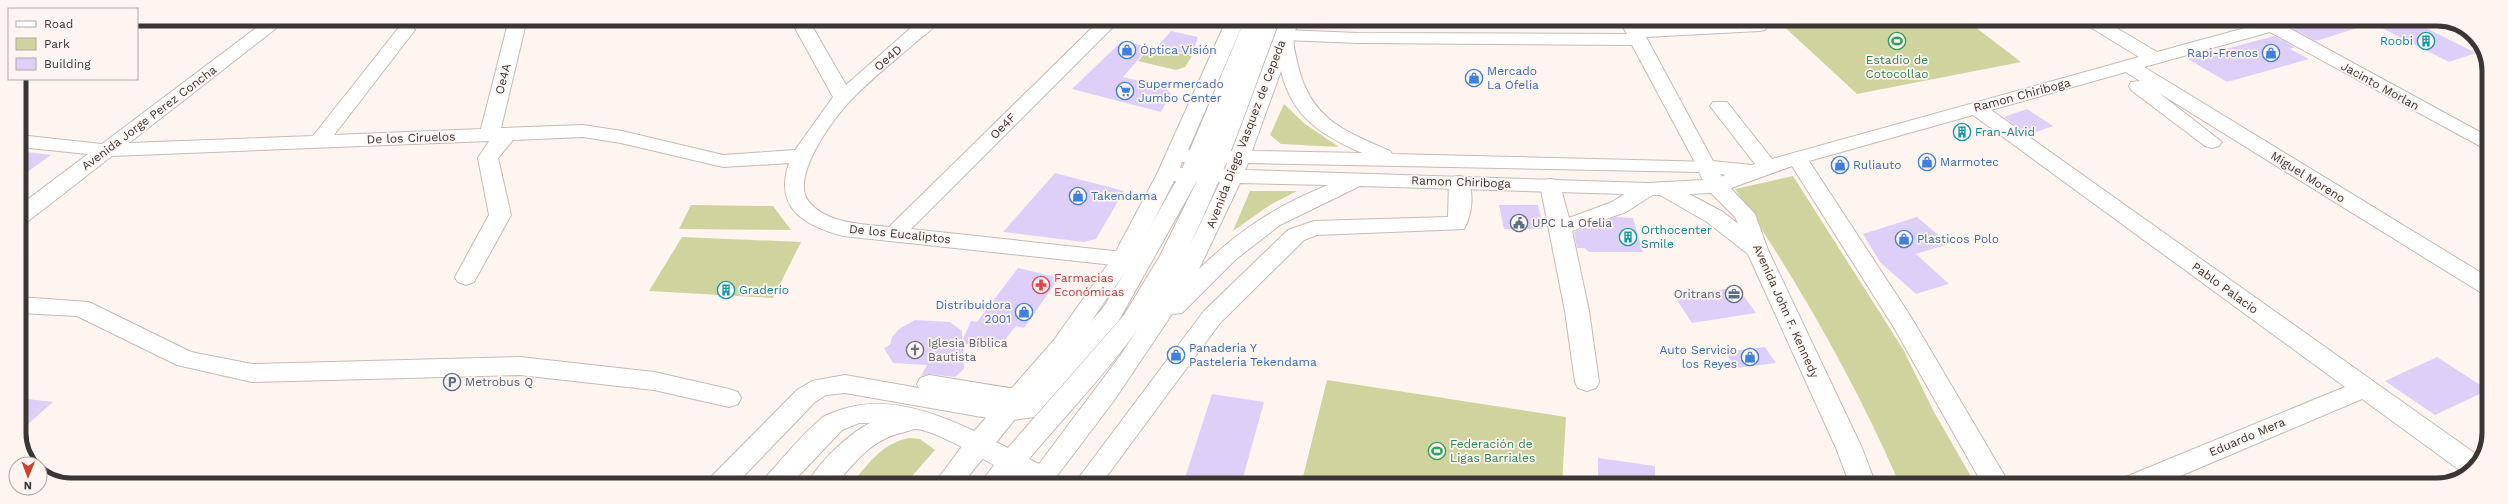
<svg xmlns="http://www.w3.org/2000/svg" width="2508" height="504" font-family="'Work Sans',sans-serif">
<rect width="100%" height="100%" fill="#fef5f1"/>
<path fill="#cfd49f" d="M1777 20H1966L2021 62 1857 94Z
M1151 46 1192 56 1185 67 1176 70 1138 61Z
M1284 104 1305 124 1339 147 1281 144 1270 135Z
M1793 176 1903 349 1934 412 1976 485H1900C1855 381 1798 282 1735 189Z
M1250 191H1297L1270 205 1233 231Z
M691 205 773 206 791 230 679 229Z
M682 237 801 242 773 298 649 291Z
M1327 380 1566 417 1562 485H1301Z
M910 438 920 439 935 450 905 484H851C869 464 881 443 910 438Z"/>
<path fill="#decff9" d="M2323 20H2410L2476 53 2449 62 2370 22V24L2316 41 2293 29Z
M1171 31 1198 37 1192 55 1157 47Z
M2274 36 2295 47 2290 49 2309 59 2227 82 2188 59Z
M1122 41 1149 47 1123 77 1165 87 1171 94 1161 112 1072 89Z
M2027 109 2053 126 2028 135 2004 117Z
M19 151 51 155 19 178Z
M1055 173 1124 191 1096 239 1084 242 1003 232Z
M1499 205H1538L1544 229H1504Z
M1615 217 1633 218 1643 252H1589L1584 248H1577L1574 232Z
M1917 217 1949 244 1916 254 1949 284 1916 294 1880 262 1863 234Z
M1018 268 1059 278 1024 328 1016 326 1002 343 994 347 963 344 964 369 955 377 929 374 921 376 927 365 893 363 884 348 890 345 892 337 899 329 915 320 950 322 962 331V341L971 321 977 322Z
M1737 287 1756 313 1692 323 1675 297Z
M1765 347 1776 363 1736 368 1725 352Z
M2437 357 2488 390 2435 415 2385 381Z
M1212 394 1264 402 1241 485 1183 484Z
M19 398 53 402 19 432Z
M1598 458 1655 466V485H1598Z"/>
<g fill="none" stroke-linecap="round" stroke-linejoin="round">
<defs>
<path id="minor" d="M268 19H288L129 143 313 136 400 26H412L415 30 334 135 481 129 508 23 511 19H523L526 23 501 128 583 125 622 131 723 155 795 150 833 97 790 19H808L846 85 921 19H941C935 28 924 35 916 42 894 61 870 80 850 101 833 119 789 178 809 202 827 224 863 224 889 227L1101 19H1121L911 229 1123 252 1131 254 1133 257 1179 176 1245 19H1280C1242 119 1204 242 1140 327 1106 373 1066 415 1029 459L1051 470 1055 477 1051 484H1033L1015 476 1008 484H980L994 465C976 455 936 431 917 429 913 429 908 431 905 432 873 438 856 461 836 484H808C817 463 850 433 870 423H859L842 430 791 484H762L766 477C784 457 802 434 823 417 828 414 835 412 840 410 896 390 959 423 1008 448L1124 315 1160 256 1199 177 1119 320 1034 417 1005 421 845 393 826 395 815 402 736 484H707L711 477 797 390 812 381 845 375 919 388 917 384 920 378 929 375 1028 391 1103 308 1129 265 1123 266 843 236C803 225 774 208 789 163L723 167 621 143 583 137 513 140 498 158 511 215 474 282 466 285 458 282 455 277 489 215 478 158 489 141 112 156 27 222 19 224V206L88 154 19 147V135L102 144Z
M1619 20H1637L1640 26 1759 21 1765 22 1768 26 1765 30 1759 31 1646 37 1713 161 1752 165 1755 164 1710 106 1713 102H1727L1772 159 2139 57 2085 24 2082 20H2103L2157 52 2274 20H2302L2299 24 2287 27 2489 137V151L2270 32 2144 67 2488 277V295L2480 292 2159 93 2222 142 2219 146 2212 148 2205 146 2131 90 2129 86 2131 82 2140 81 2126 72 1991 110 2480 457 2471 472 2465 474 2362 399 2159 485H2119L2123 478 2345 387 1973 115 1809 161 1911 317 2010 485H1983L1893 326 1792 166 1723 191 1716 192 1709 191 1706 186 1709 181 1726 175 1699 170 1632 45 1358 43 1284 40 1278 39 1275 35 1278 31 1284 30 1358 33 1627 34Z
M1459 176 1466 177C1475 190 1472 216 1464 229L1317 235 1304 240 1220 323 1101 484H1074L1204 311 1288 230 1314 221 1448 217 1449 182 1452 177Z
M1550 179 1557 180 1560 185 1569 218 1612 202 1640 184 1647 183 1654 184 1657 189 1654 194 1626 212 1572 231 1589 311 1599 382 1596 388 1587 391 1578 388 1575 382 1565 311 1540 185 1543 180Z
M19 297 89 302 191 352 252 364 520 357 654 372 729 389 738 392 741 398 738 404 729 407 654 390 520 375 252 382 177 365 77 316 19 313Z"/>
<path id="major" d="M1227 19H1245L1188 150 1232 151 1281 19H1299C1291 42 1293 43 1298 66 1311 119 1344 131 1390 151L1392 154 1713 162 1725 182 1755 214 1768 250 1862 448 1876 485H1850L1836 448 1748 254 1707 222 1660 195 1360 186 1280 225 1235 260 1182 313 1172 314 1115 399 1051 484H1024L1120 356 1162 293 1197 231 1220 182 1174 181 1134 259 1070 352 962 484H934L969 437 1054 340 1113 257 1157 174ZM1281 71C1292 117 1321 135 1362 153L1252 151ZM1182 162 1227 163 1225 169 1180 168ZM1248 163 1699 172 1703 180 1647 183 1245 170ZM1240 183 1328 185C1274 207 1241 229 1199 269ZM1711 193 1735 217 1738 224 1723 212 1689 194Z"/>
</defs>
<use href="#minor" stroke="#c5bbb5" stroke-width="2"/>
<use href="#major" stroke="#c5bbb5" stroke-width="2"/>
<use href="#minor" fill="#fff" fill-rule="evenodd"/>
<use href="#major" fill="#fff" fill-rule="evenodd"/>
</g>
<defs>
<symbol id="stadium-ring" viewBox="-11 -11 22 22"><circle r="9.5" fill="#fef5f1" stroke="#2e9e5b" stroke-width="1.5"/><path d="M0-5a6.5 5 0 1 0 0 10a6.5 5 0 1 0 0-10ZM-3.5-1.8h7v3.6h-7Z" fill="#2e9e5b"/></symbol>
<symbol id="building-ring" viewBox="-11 -11 22 22"><circle r="9.5" fill="#fef5f1" stroke="#0f9aa8" stroke-width="1.5"/><path d="M-4-6H4V6H1V3H-1V6H-4ZM-2.5-4.3h1.7v1.8h-1.7ZM.8-4.3h1.7v1.8H.8ZM-2.5-1h1.7V.8h-1.7ZM.8-1h1.7V.8H.8Z" fill="#0f9aa8"/></symbol>
<symbol id="shop-ring" viewBox="-11 -11 22 22"><circle r="9.5" fill="#fef5f1" stroke="#3f7fe0" stroke-width="1.5"/><path d="M-5-2.5h2.3a2.7 3.5 0 0 1 5.4 0H5L5.5 6h-11ZM-1.5-2.5h3a1.5 2.3 0 0 0-3 0Z" fill="#3f7fe0"/></symbol>
<symbol id="supermarket-ring" viewBox="-11 -11 22 22"><circle r="9.5" fill="#fef5f1" stroke="#3f7fe0" stroke-width="1.5"/><path d="M-6-5.5h2.5l.6 2H6L4.5 2H-2.5L-4.4-4H-6ZM-1.5 3.2a1.3 1.3 0 1 0 .1 0ZM3 3.2a1.3 1.3 0 1 0 .1 0Z" fill="#3f7fe0"/></symbol>
<symbol id="civic-ring" viewBox="-11 -11 22 22"><circle r="9.5" fill="#fef5f1" stroke="#5c6f8a" stroke-width="1.5"/><path d="M-.6-6.5H3V-4.5H.6V-3L4-1V1h2V6H-6V1h2V-1L-.6-3ZM-1.2 2.5V6h2.4V2.5Z" fill="#5c6f8a"/></symbol>
<symbol id="pharmacy-ring" viewBox="-11 -11 22 22"><circle r="9.5" fill="#fef5f1" stroke="#e0444e" stroke-width="1.5"/><path d="M-2-6h4v4h4v4h-4v4h-4v-4h-4v-4h4Z" fill="#e0444e"/></symbol>
<symbol id="office-ring" viewBox="-11 -11 22 22"><circle r="9.5" fill="#fef5f1" stroke="#5c6f8a" stroke-width="1.5"/><path d="M-6-3h4V-5.5h4V-3h4V5H-6ZM-1-4.5V-3h2v-1.5ZM-6 0V1H6V0Z" fill="#5c6f8a"/></symbol>
<symbol id="church-ring" viewBox="-11 -11 22 22"><circle r="9.5" fill="#fef5f1" stroke="#6b7280" stroke-width="1.5"/><path d="M-1.2-6h2.4v3.5h3.3v2.4h-3.3V6h-2.4V-.1h-3.3v-2.4h3.3Z" fill="#6b7280"/></symbol>
<symbol id="parking-ring" viewBox="-11 -11 22 22"><circle r="9.5" fill="#fef5f1" stroke="#5c6f8a" stroke-width="1.5"/><path d="M-3.5-5.5H1a3.5 3.5 0 0 1 0 7H-1V5.5H-3.5ZM-1-3.4V-.6H.8a1.4 1.4 0 0 0 0-2.8Z" fill="#5c6f8a"/></symbol>
</defs>
<g fill-rule="evenodd">
<use href="#stadium-ring" x="1887" y="31" width="20" height="20"/>
<use href="#building-ring" x="2416" y="31" width="20" height="20"/>
<use href="#shop-ring" x="1117" y="40" width="20" height="20"/>
<use href="#shop-ring" x="2261" y="43" width="20" height="20"/>
<use href="#shop-ring" x="1464" y="68" width="20" height="20"/>
<use href="#supermarket-ring" x="1115" y="81" width="20" height="20"/>
<use href="#building-ring" x="1952" y="122" width="20" height="20"/>
<use href="#shop-ring" x="1917" y="152" width="20" height="20"/>
<use href="#shop-ring" x="1830" y="155" width="20" height="20"/>
<use href="#shop-ring" x="1068" y="186" width="20" height="20"/>
<use href="#civic-ring" x="1509" y="213" width="20" height="20"/>
<use href="#building-ring" x="1618" y="227" width="20" height="20"/>
<use href="#shop-ring" x="1894" y="229" width="20" height="20"/>
<use href="#pharmacy-ring" x="1031" y="275" width="20" height="20"/>
<use href="#building-ring" x="716" y="280" width="20" height="20"/>
<use href="#office-ring" x="1724" y="284" width="20" height="20"/>
<use href="#shop-ring" x="1014" y="302" width="20" height="20"/>
<use href="#church-ring" x="905" y="340" width="20" height="20"/>
<use href="#shop-ring" x="1166" y="345" width="20" height="20"/>
<use href="#shop-ring" x="1740" y="347" width="20" height="20"/>
<use href="#parking-ring" x="442" y="372" width="20" height="20"/>
<use href="#stadium-ring" x="1427" y="441" width="20" height="20"/>
</g>
<g text-anchor="middle" dominant-baseline="central" stroke-width="3.5" stroke-linejoin="round" paint-order="stroke">
<g font-size="12" fill="#0d838f" stroke="#fef5f1" text-anchor="start">
<text x="2413" y="41" text-anchor="end">Roobi</text>
<text x="1975" y="132">Fran-Alvid</text>
<text x="1641" y="230">Orthocenter<tspan x="1641" dy="14">Smile</tspan></text>
<text x="739" y="290">Graderío</text>
</g>
<g font-size="12" fill="#366cbe" stroke="#fef5f1" text-anchor="start">
<text x="1140" y="50">Óptica Visión</text>
<text x="2258" y="53" text-anchor="end">Rapi-Frenos</text>
<text x="1487" y="71">Mercado<tspan x="1487" dy="14">La Ofelia</tspan></text>
<text x="1138" y="84">Supermercado<tspan x="1138" dy="14">Jumbo Center</tspan></text>
<text x="1940" y="162">Marmotec</text>
<text x="1853" y="165">Ruliauto</text>
<text x="1091" y="196">Takendama</text>
<text x="1917" y="239">Plasticos Polo</text>
<text x="1011" y="305" text-anchor="end">Distribuidora<tspan x="1011" dy="14">2001</tspan></text>
<text x="1189" y="348">Panaderia Y<tspan x="1189" dy="14">Pasteleria Tekendama</tspan></text>
<text x="1737" y="350" text-anchor="end">Auto Servicio<tspan x="1737" dy="14">los Reyes</tspan></text>
</g>
<g font-size="12" fill="#3b3634" stroke="#fef5f1">
<text transform="translate(888 58) rotate(-41)">Oe4D</text>
<text transform="translate(503 79) rotate(-76)">Oe4A</text>
<text transform="translate(2380 86) rotate(29)">Jacinto Morlan</text>
<text transform="translate(2022 95) rotate(-15)">Ramon Chiriboga</text>
<text transform="translate(149 118) rotate(-37)">Avenida Jorge Perez Concha</text>
<text transform="translate(1003 126) rotate(-45)">Oe4F</text>
<text transform="translate(1246 134) rotate(-69)">Avenida Diego Vasquez de Cepeda</text>
<text transform="translate(411 138) rotate(-2)">De los Ciruelos</text>
<text transform="translate(2308 177) rotate(32)">Miguel Moreno</text>
<text transform="translate(1461 182) rotate(2)">Ramon Chiriboga</text>
<text transform="translate(900 234) rotate(6)">De los Eucaliptos</text>
<text transform="translate(2225 288) rotate(36)">Pablo Palacio</text>
<text transform="translate(1786 311) rotate(66)">Avenida John F. Kennedy</text>
<text transform="translate(2247 437) rotate(-23)">Eduardo Mera</text>
</g>
<g font-size="12" fill="#27864d" stroke="#fef5f1">
<text x="1897" y="60">Estadio de<tspan x="1897" dy="14">Cotocollao</tspan></text>
<text x="1450" y="444" text-anchor="start">Federación de<tspan x="1450" dy="14">Ligas Barriales</tspan></text>
</g>
<g font-size="12" fill="#4e5e75" stroke="#fef5f1" text-anchor="start">
<text x="1532" y="223">UPC La Ofelia</text>
<text x="1721" y="294" text-anchor="end">Oritrans</text>
<text x="465" y="382">Metrobus Q</text>
</g>
<g font-size="12" fill="#be3a42" stroke="#fef5f1" text-anchor="start">
<text x="1054" y="278">Farmacias<tspan x="1054" dy="14">Económicas</tspan></text>
</g>
<g font-size="12" fill="#5b616d" stroke="#fef5f1" text-anchor="start">
<text x="928" y="343">Iglesia Bíblica<tspan x="928" dy="14">Bautista</tspan></text>
</g>
</g>
<path d="M0 0H2508V504H0ZM71 26H2437A45 45 0 0 1 2482 71V433A45 45 0 0 1 2437 478H71A45 45 0 0 1 26 433V71A45 45 0 0 1 71 26Z" fill="#fef5f1" fill-rule="evenodd"/>
<path fill="none" stroke="#3b3634" stroke-width="5" d="M71 26H2437A45 45 0 0 1 2482 71V433A45 45 0 0 1 2437 478H71A45 45 0 0 1 26 433V71A45 45 0 0 1 71 26Z"/>
<rect x="8" y="8" width="130" height="72" fill="#fef5f1" stroke="#b0a9a5"/>
<rect x="16" y="21" width="20" height="6" fill="#ffffff" stroke="#b0a9a5"/>
<text x="44" y="28" font-size="12" fill="#3b3634">Road</text>
<rect x="16" y="38" width="20" height="12" fill="#cfd49f" stroke="#b0a9a5"/>
<text x="44" y="48" font-size="12" fill="#3b3634">Park</text>
<rect x="16" y="58" width="20" height="12" fill="#decff9" stroke="#b0a9a5"/>
<text x="44" y="68" font-size="12" fill="#3b3634">Building</text>
<g transform="translate(28 476) rotate(181)"><circle r="19" fill="#fef5f1" stroke="#b0a9a5"/>
<path d="M0-3L7 15L0 10L-7 15Z" fill="#ce432a"/>
<text y="-6" font-size="11" font-weight="bold" text-anchor="middle" fill="#3b3634">N</text>
</g>
</svg>
